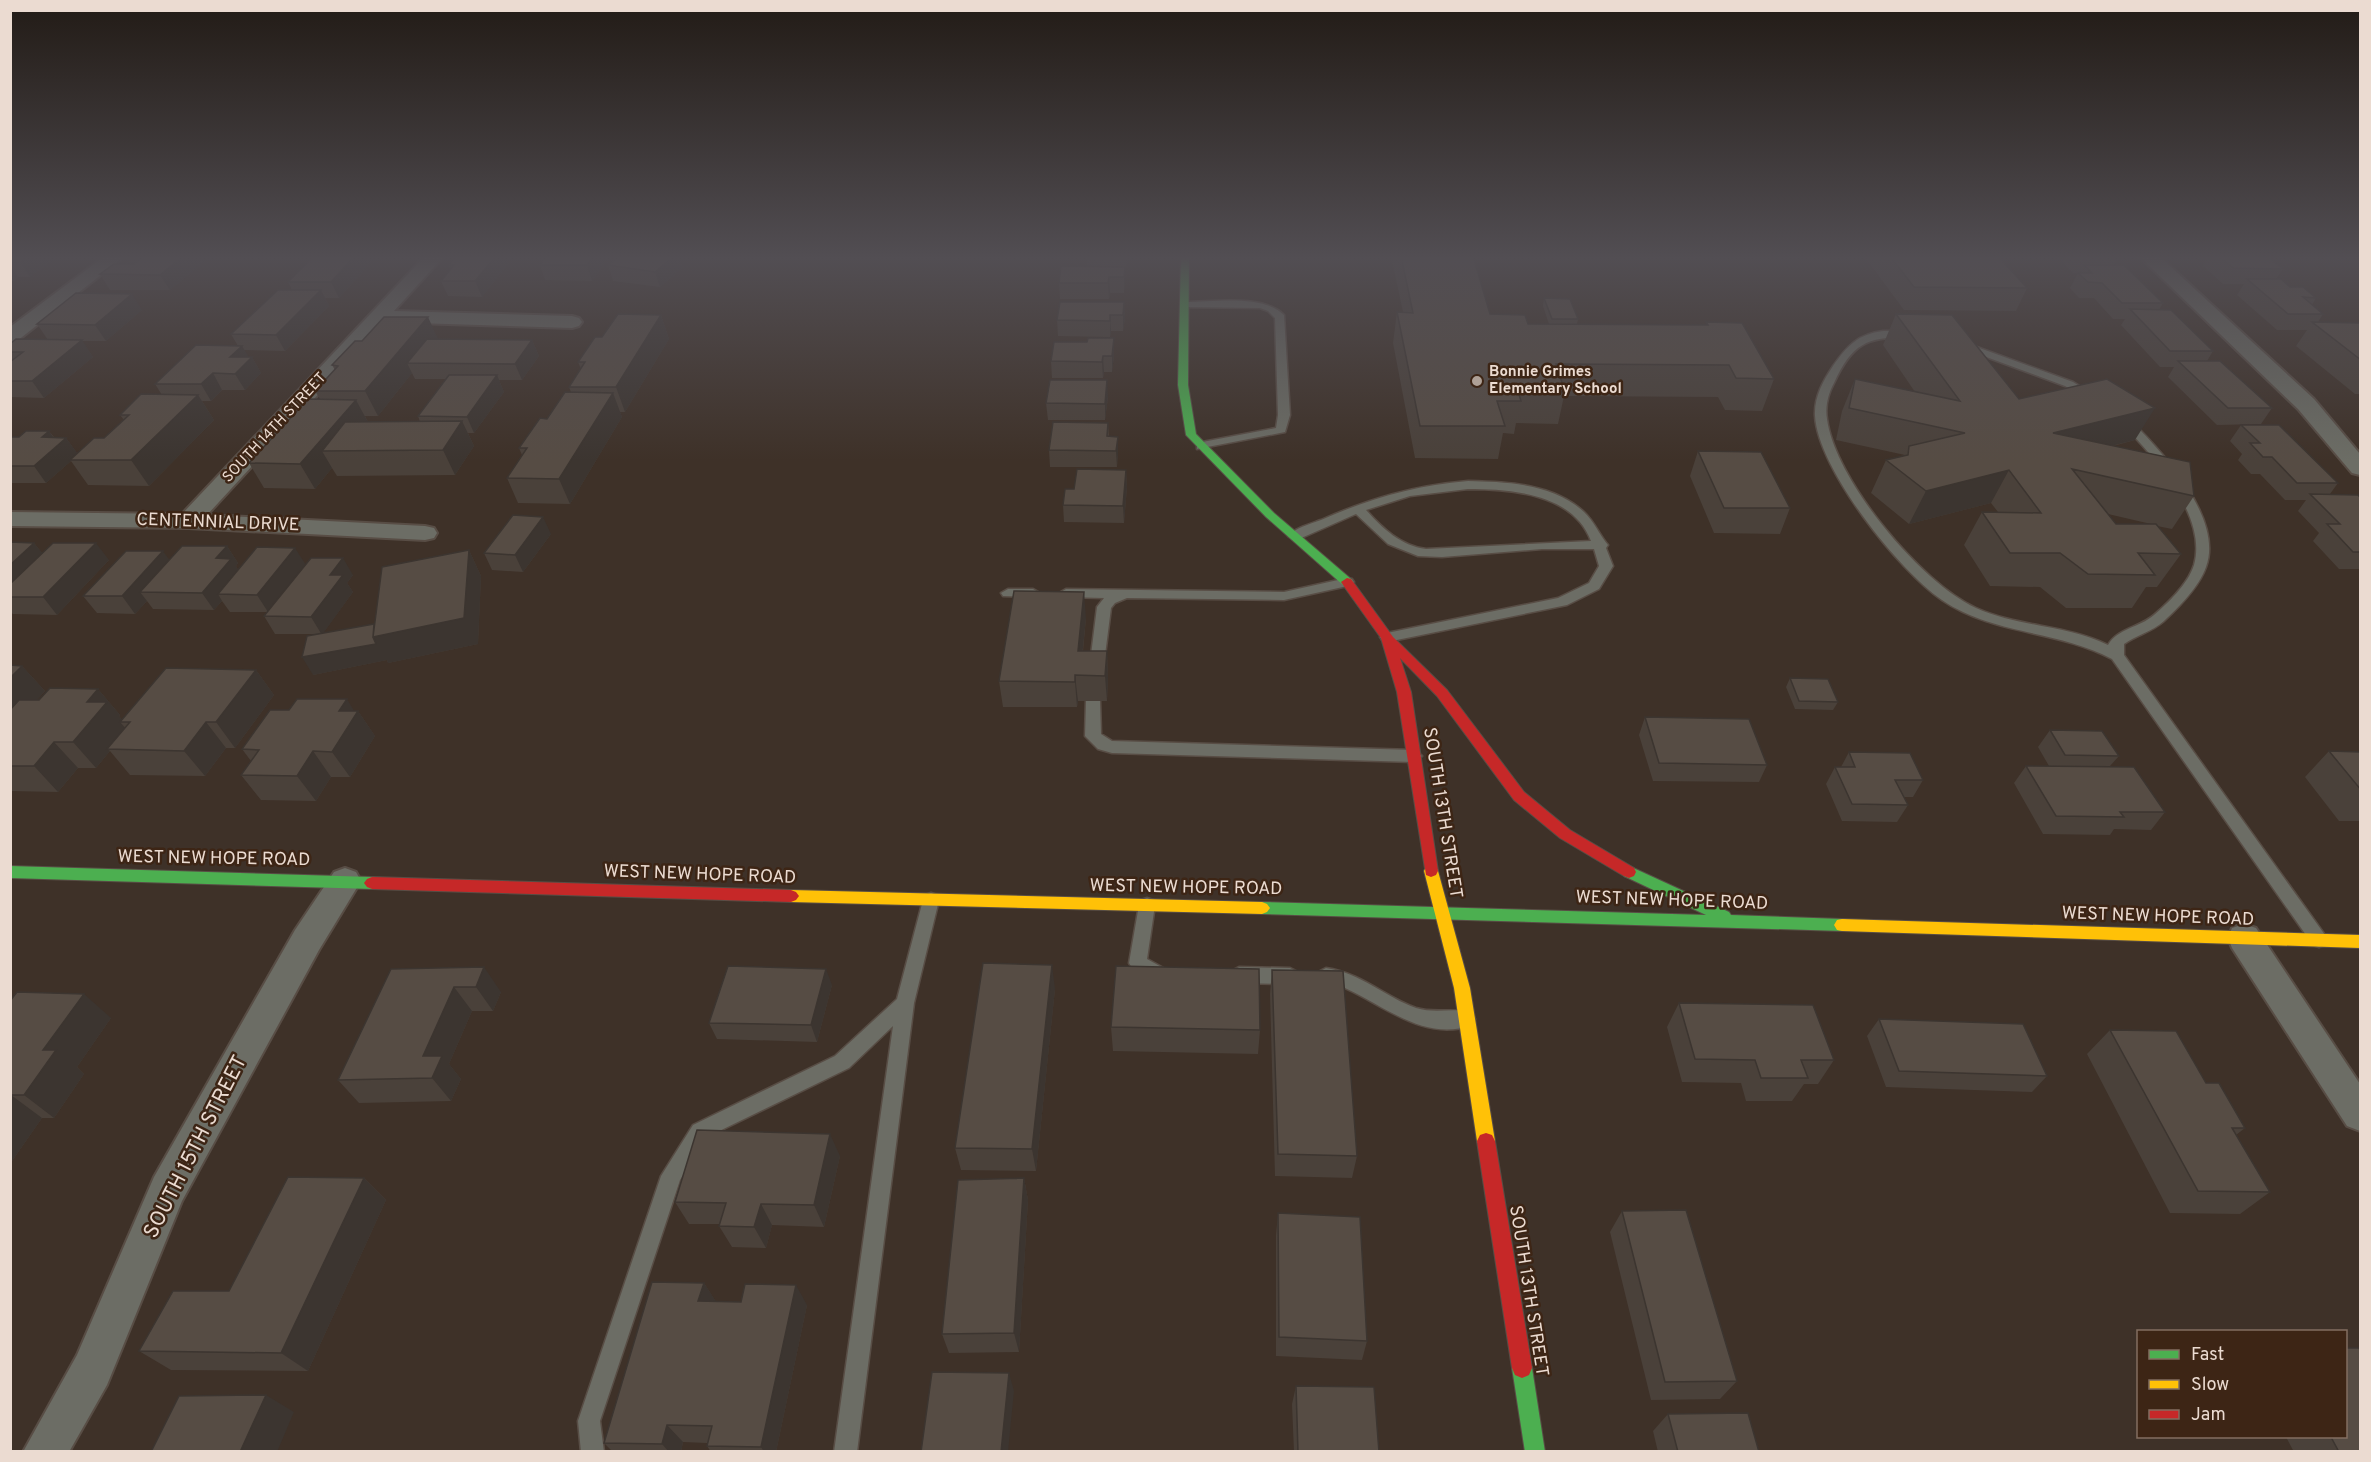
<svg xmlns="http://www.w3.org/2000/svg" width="2371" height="1462" font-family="Overpass,sans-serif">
<rect width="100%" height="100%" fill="#3e3128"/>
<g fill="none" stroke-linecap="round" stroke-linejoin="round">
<defs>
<path id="lane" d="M1185 302C1214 302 1263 294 1284 315L1290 415 1285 432 1197 449V443L1276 428 1278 415 1275 318 1268 311 1260 308 1181 307V303Z
M1883 331H1908L1913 334 1908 337C1866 337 1852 344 1834 383 1828 394 1825 407 1827 419 1835 480 1921 583 1976 608 2018 627 2067 625 2108 645 2118 628 2139 628 2154 615 2168 603 2188 584 2194 565 2208 516 2153 455 2121 423V419H2129C2161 450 2224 518 2206 567 2199 587 2179 607 2164 621 2152 632 2136 635 2124 644V655L2325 935 2328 940 2325 945 2319 947 2313 945 2112 659C2058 630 1993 635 1942 600 1899 571 1818 469 1815 416 1814 397 1823 381 1833 366 1847 346 1858 334 1883 331Z
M1963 342 2073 382 2097 397 2095 399H2087L2065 386 1959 347V343Z
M1468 481C1506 482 1553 483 1584 512 1594 521 1600 536 1608 545L1606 548 1613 566 1599 589 1567 605 1387 642 1382 640 1380 637 1382 634 1558 598 1589 583 1599 566 1594 549H1542L1442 557 1418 556 1388 544 1356 514 1299 539 1294 540 1288 536C1295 528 1310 524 1321 520 1371 498 1413 486 1468 481ZM1468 489C1510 489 1573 493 1591 541L1426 549C1401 546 1382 528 1366 510L1410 496Z
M1347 578 1352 579 1354 582 1352 585 1284 600 1127 598 1115 603 1111 608 1103 671 1096 676 1089 671 1097 607 1104 598 1066 597 1059 593 1066 589 1284 592Z
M1008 589H1033L1040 593 1033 597 1003 596 1001 593Z
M1093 696 1100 701 1101 734 1112 741 1414 750 1422 756 1414 762 1112 753 1098 749 1085 736 1086 701Z
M931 893 937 895 939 900 914 1003 857 1452H834L893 1026 849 1068 707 1137 680 1180 600 1421 604 1452H581L578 1421 661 1176 693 1125 835 1056 897 999 923 900 925 895Z
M1147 898 1153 900 1155 905 1147 959 1167 970 1170 975 1167 980 1161 983 1132 968 1129 963 1139 905 1141 900Z
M1239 967 1290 968 1296 971 1299 976 1296 981 1290 984 1239 983 1233 980 1230 975 1233 970Z
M1326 968C1361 973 1385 997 1416 1008 1435 1014 1455 1007 1472 1013L1475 1019 1472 1025C1426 1042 1386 1007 1347 989 1338 984 1329 984 1320 981L1317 976 1320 971Z"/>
<path id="street" d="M105 256H125L17 341 10 343V327Z
M425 256H444L394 311 572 316 579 318 582 322 579 326 572 328 385 322 207 515 425 526 434 528 437 533 434 538 425 540 188 528 10 526V512L182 514Z
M2139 256H2159L2314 399 2360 454V475L2352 473 2298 409Z
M345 868 356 872 361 881 319 950 182 1201 107 1385 69 1452H23L77 1355 154 1177 295 930 334 872Z
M2244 924 2256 928 2360 1084V1131L2347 1126 2232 948 2228 938 2232 928Z"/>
<path id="fast" d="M1181 256H1189L1188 385 1196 434 1274 513 1351 579 1353 582 1351 585H1343L1266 517 1186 435 1178 385Z
M10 866 372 877 377 879 380 883 377 887 372 889 10 878Z
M1629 866 1729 912 1731 915 1842 919 1847 920 1850 925 1847 930 1842 931 1262 914 1257 912 1254 908 1257 904 1262 902 1706 915 1624 876 1622 872 1624 868Z
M1522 1358 1529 1361 1532 1368 1545 1452H1525L1512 1368 1515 1361Z"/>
<path id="slow" d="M1431 865 1436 867 1438 871 1470 988 1495 1141 1492 1147 1486 1149 1480 1147 1477 1141 1454 988 1424 871 1426 867Z
M791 890 1262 902 1267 904 1270 908 1267 912 1262 914 791 902 786 900 783 896 786 892Z
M1842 919 2360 935V948L1842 931 1837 930 1834 925 1837 920Z"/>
<path id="jam" d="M1347 578 1351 579 1393 637 1447 690 1524 792 1570 830 1634 868 1636 872 1634 876 1629 878 1624 876 1560 838 1514 800 1437 696 1400 658 1411 692 1438 871 1436 875 1431 877 1426 875 1397 692 1381 638 1341 582Z
M372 877 791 890 796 892 799 896 796 900 791 902 372 889 367 887 364 883 367 879Z
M1486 1133 1492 1135 1495 1141 1532 1368 1529 1375 1522 1378 1515 1375 1512 1368 1477 1141 1480 1135Z"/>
</defs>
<use href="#lane" stroke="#584d45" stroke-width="3"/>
<use href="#street" stroke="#584d45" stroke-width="4"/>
<use href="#fast" stroke="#584d45" stroke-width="2"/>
<use href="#slow" stroke="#584d45" stroke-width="2"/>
<use href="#jam" stroke="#584d45" stroke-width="2"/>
<use href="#lane" fill="#6c6d65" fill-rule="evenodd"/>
<use href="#street" fill="#6c6d65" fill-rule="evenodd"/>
<use href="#fast" fill="#4caf50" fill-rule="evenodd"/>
<use href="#slow" fill="#ffc107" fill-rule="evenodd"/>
<use href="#jam" fill="#c62828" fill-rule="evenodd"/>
</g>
<path fill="#4a413a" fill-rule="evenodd" d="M10 256H58L30 277H18L14 281H10Z
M126 256H202L205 261 170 290H110L100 274 131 264Z
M457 256H506L509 263 482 297 448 296 441 281 451 270 449 265Z
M620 256H679L682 268 660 287 613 281 608 265Z
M1087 256H1127L1126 268H1125V282L1124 293H1110L1109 299H1060L1059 283 1087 267Z
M1391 256H1473L1490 314 1528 324H1549L1543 306 1544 298 1578 319 1577 324 1706 325V322L1774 379 1762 411 1725 410 1718 397 1564 396 1558 424 1516 423 1514 434 1503 433 1498 459 1415 458 1393 343 1397 312H1403Z
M1868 256H1998L2027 288 2016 311 1904 310 1867 260Z
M2057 256H2116L2118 258 2114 265 2163 303 2159 310 2213 351 2207 361 2272 408 2261 424 2217 425 2168 377 2174 367H2160L2121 325 2125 319H2113L2094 298H2079L2070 288 2078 273H2073Z
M2199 256H2267L2283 269 2276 279 2290 287 2316 298 2312 305 2323 314 2318 322 2361 323V394H2355L2296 346 2307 330H2277L2237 295 2244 284H2223L2203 266 2205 261Z
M375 258 339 298H325L329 306 285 351 244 350 248 357H252L261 373 245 390H222L211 401H202L214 420 149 486 88 485 71 461 46 483H10V437H19L49 431 54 437 66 438 77 453 104 438 124 420 120 415 162 395 155 384 238 346 231 334 292 290 288 282Z
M605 263 592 281 545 280 540 265Z
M1124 302 1125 318 1123 331H1111L1110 337 1058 336 1057 320Z
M142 310 106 341H82L93 357 44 398 10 397V344L48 340 37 324Z
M1896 314 2019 399 2135 440 2113 446 2194 496 2172 529 2157 526 2181 554 2157 587H2146L2132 608H2066L2040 587 1990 586 1964 545 1982 512H1998L1991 503 1909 524 1871 493 1886 460 1905 455 1836 440 1842 411 1855 379 1915 392 1883 345ZM2108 514 2151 524H2116Z
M661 315 669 339 625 412H620L622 417 570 504 518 503 507 478 522 455 519 448 571 392 569 387 581 369 578 362 602 337Z
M1114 338V355L1112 372H1104L1103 378H1052L1051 361 1087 342Z
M438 339 532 340 539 356 522 380H499L504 392 474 433H468L474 446 455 475 337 476 332 468 315 489 264 488 249 463 320 399 315 391 335 370 332 365ZM412 373 415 379H446L418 416 420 422H368L365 416H378Z
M1108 397 1105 420H1048L1046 403Z
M1108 423 1109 436 1118 437V453L1117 467H1050L1049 450Z
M2241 425 2338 483 2330 494 2361 498V569H2339L2313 541 2319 533 2298 511 2306 500H2285L2260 474H2251L2238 460 2242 454 2230 441Z
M1698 451 1790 508 1780 534 1714 533 1690 476Z
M1126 470 1127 487 1124 523 1064 522 1063 505 1074 489Z
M551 534 523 572 492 570 484 553Z
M10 542 34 543 42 553 109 560 57 615 13 614 10 612Z
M227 546 238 563 236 566 238 570 305 564 353 575 347 583 353 592 323 633 374 624 469 550 481 576 478 644 388 663 387 660 313 675 314 634H275L264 616 267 612H230L222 601 214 610 153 609 147 601 135 614 97 613 83 596 169 560Z
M1086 618 1083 651H1107L1108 677 1107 701H1078L1077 707H1003L999 681Z
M10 665 22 666 45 691 37 700 98 689 120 715 119 716 122 720 256 670 274 695 235 748H226L205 776 130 775 110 751 96 768H78L58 792 10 791Z
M1790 678 1838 702 1833 710 1795 709 1786 687Z
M354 711H358L375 736 350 777H331L316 801 261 800 241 775 251 761 242 749Z
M1645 717 1767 765 1759 782 1653 781 1639 735Z
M2050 730 2119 756 2110 766 2165 812 2151 830 2114 829 2110 835 2043 834 2014 783 2026 766H2049L2038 747Z
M2329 751 2361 752V821H2339L2305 777Z
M1849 752 1923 780 1913 797H1904L1908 805 1897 822 1842 821 1826 784 1835 767H1841Z
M391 969 501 992 493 1011H472L449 1064 461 1079 451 1101 359 1103 338 1080Z
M1272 970 1357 1156 1352 1178 1275 1176 1270 994Z
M832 985 817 1042 717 1039 709 1023Z
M1055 989 1036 1171 961 1170 955 1148Z
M10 1001 111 1018 77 1067 84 1074 54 1118H42L12 1161H10Z
M1679 1003 1834 1060 1818 1084H1804L1792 1101H1746L1741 1083 1682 1082 1667 1027Z
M1879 1019 2047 1076 2032 1092 1886 1087 1867 1036Z
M1111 1027 1260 1030 1258 1054 1113 1051Z
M2110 1030 2206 1083 2245 1128 2236 1135 2270 1192 2240 1214 2170 1213 2087 1054Z
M840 1156 824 1227 772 1225 766 1248 732 1247 719 1226 720 1224H689L675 1202Z
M364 1178 386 1200 308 1371 171 1370 139 1351 229 1291Z
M1024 1178 1028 1200 1019 1352 949 1353 942 1334Z
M1622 1211 1737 1381 1720 1399 1651 1400 1610 1232Z
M1278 1213 1367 1341 1362 1360 1276 1356V1235Z
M704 1283 716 1302 807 1305 776 1452H711L707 1446V1443L683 1442 681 1452H613L604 1443Z
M1296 1386 1379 1452H1294L1292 1404Z
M1668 1414 1759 1452H1658L1653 1431Z
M2286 1437H2346L2361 1452H2294Z"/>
<path fill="#3c3530" d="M27 256H58L30 277 20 262Z
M183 256H202L205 261 170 290 160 275Z
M355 256H374L375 258 339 298 331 282Z
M496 256H506L509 263 482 297 475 281Z
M594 256H602L605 263 592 281 587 265Z
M674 256H679L682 268 660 287 655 272Z
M1126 256H1127L1126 268Z
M10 266 18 277 14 281 10 276Z
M1125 267V282L1124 293V277Z
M1109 277 1110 293 1109 299 1108 283Z
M321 290 329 306 285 351 276 335Z
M132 294 142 310 106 341 95 325Z
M1124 302 1125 318 1123 331V315Z
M661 315 669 339 625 412 616 387Z
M1110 315 1111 331 1110 337Z
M428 317 439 341 407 363 412 373 378 416 365 391Z
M1114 338V355L1112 372V356Z
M82 340 93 357 44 398 32 381Z
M532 340 539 356 522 380 515 364Z
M242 346 250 359 252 357 261 373 245 390 235 374 230 357Z
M1103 356 1104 372 1103 378 1102 362Z
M213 373 222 390 211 401 201 384Z
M497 375 504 392 474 433 467 417Z
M1107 380 1108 397 1105 420V404Z
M613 393 622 417 570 504 559 479Z
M198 395 214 420 149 486 131 460Z
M356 400 369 424 322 451 332 468 315 489 300 464Z
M2155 408 2135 440 2035 465 2053 433Z
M462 421 474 446 455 475 443 450Z
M49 431 58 444 66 438 78 454 70 460 71 461 46 483 34 466 42 437Z
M1118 437V453L1117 467 1116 451Z
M1126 470 1127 487 1124 523 1123 506Z
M2009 470 1991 503 1909 524 1926 491Z
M543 517 551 534 523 572 515 555Z
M34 543 48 560 10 597V565Z
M96 543 109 560 57 615 43 597Z
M227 546 238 563 236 566 242 576 218 594 222 601 214 610 202 593 216 558Z
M295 548 306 565 268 612 257 595Z
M469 550 481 576 478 644 388 663 387 660 313 675 302 657 373 637Z
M163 551 176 569 140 592 147 601 135 614 122 596Z
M343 558 353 575 347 583 353 592 322 635 311 617 330 575Z
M1084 592 1086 618 1080 676 1078 651Z
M1107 651 1108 677 1107 701 1105 676Z
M22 666 45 691 10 730V678Z
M256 670 274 695 235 748 216 722Z
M1075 675 1078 701 1077 707 1075 682Z
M98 689 120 715 119 716 124 722H120L127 730 107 749 110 751 96 768 73 742 87 702Z
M347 699 356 714 358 711 375 736 350 777 332 752 339 711Z
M206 722 226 748 205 776 184 751Z
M54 742 78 768 58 792 34 766Z
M313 751 331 777 316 801 297 776Z
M1052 965 1055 989 1036 1171 1032 1149Z
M484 967 501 992 493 1011 476 987Z
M826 969 832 985 817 1042 811 1025Z
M454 987 472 1011 449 1064 461 1079 451 1101 432 1078 423 1056Z
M84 994 111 1018 77 1067 84 1074 54 1118 24 1095 43 1050Z
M11 1095 42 1118 12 1161 10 1160V1096Z
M830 1134 840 1156 824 1227 814 1205Z
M364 1178 386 1200 308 1371 281 1353Z
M1024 1178 1028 1200 1019 1352 1014 1333Z
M761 1204 772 1225 766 1248 754 1227Z
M704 1283 717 1303 698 1301Z
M796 1285 807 1305 776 1452H764L761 1447Z
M1009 1373 1014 1391 1008 1452H1001Z
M266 1395 294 1412 277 1452H240Z
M667 1425 683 1442 681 1452H669L662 1444Z"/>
<path fill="#564c44" stroke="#3c3530" stroke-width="1.5" d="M10 256H27L20 262H10Z
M143 256H183L160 275 100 274 114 264H134Z
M314 256H355L331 282H288Z
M457 256H496L475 281H441L454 265H449Z
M546 256H594L587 265H540Z
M620 256H674L655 272 608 265Z
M1401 256H1473L1490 314 1525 315 1528 324 1708 325 1706 322 1742 323 1774 379 1736 378 1729 365 1556 364 1565 392 1518 391 1521 401H1497L1505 426H1420L1397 312 1413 313Z
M1890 256H1998L2027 288 1914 287Z
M2080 256H2116L2118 258 2081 257Z
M2219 256H2267L2283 269 2233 268Z
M2084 265H2124L2163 303H2122L2102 283 2088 282 2078 273H2092Z
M1061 266 1125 267 1124 277H1109L1108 283H1059Z
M2247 279H2281L2290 287H2303L2316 298 2303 297 2323 314H2288Z
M278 290H321L276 335 231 334Z
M76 293 132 294 95 325 37 324Z
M1544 298 1570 299 1578 319H1552Z
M1060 302H1124L1123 315H1110V321L1057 320Z
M2130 309 2171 310 2213 351H2170Z
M618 314 661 315 616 387H569L585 362H578L595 337H602Z
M1896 314 1952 315 2019 399 2107 379 2155 408 2053 433 2190 462 2194 496 2072 469 2116 524H2156L2181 554 2138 553 2155 575 2088 574 2060 553H2010L1982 512 2041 513 2009 470 1926 491 1886 460 1908 455 1909 446 1965 433 1849 408 1855 379 1960 401Z
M384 317H428L365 391H315L338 366 332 365 355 341H362Z
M2312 322 2361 323V360Z
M1088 338H1114L1112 356H1103L1102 362 1051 361 1054 342H1087Z
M16 339 82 340 32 381H10V362L23 352H10V344Z
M427 339 532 340 515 364 407 363Z
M196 345 242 346 230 357H252L235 374 213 373 201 384H155Z
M2178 361H2220L2272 408H2228Z
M449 375H497L467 417 418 416Z
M1050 380H1107L1105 404 1046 403Z
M565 392 613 393 559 479 507 478 527 448H519L540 418 547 419Z
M141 394 198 395 131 460H70L94 438H104L129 415H120Z
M308 399 356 400 300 464 249 463Z
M462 421 443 450 322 451 345 422Z
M1053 422 1108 423 1107 436 1118 437 1116 451 1049 450Z
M2241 425H2279L2338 483H2297L2272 457H2263L2250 443H2260Z
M26 431H49L42 437 66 438 34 466H10V437H19Z
M1698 451 1761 452 1790 508H1724Z
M1077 469 1126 470 1123 506 1063 505 1065 489H1074Z
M2310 494 2358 495 2361 498V552H2353L2327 524H2340Z
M513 515 543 517 515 555 484 553Z
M10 542 34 543 10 565Z
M53 543H96L43 597H10V584Z
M182 546H227L216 558 231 559 202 593 140 592Z
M257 547 295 548 257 595 218 594Z
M469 550 464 618 373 637 382 567Z
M126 551H163L122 596H83Z
M311 558H343L330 575H343L311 617 264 616Z
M1014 591 1084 592 1078 651H1107L1105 676 1075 675V682L999 681Z
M374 624 373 637 376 644 302 657 307 636Z
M10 665 22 666 10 678Z
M166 668 256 670 216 722H206L184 751 107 749 130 722H120Z
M1790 678 1828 679 1838 702 1799 701Z
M50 688 98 689 87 702H107L73 742H54L34 766H10V710L19 700H39Z
M297 699H347L339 711H358L332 752 313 751 297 776 241 775 259 750 242 749 270 710H289Z
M1645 717 1749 719 1767 765 1659 763Z
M2050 730 2102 731 2119 756 2065 755Z
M2329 751 2361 752V790Z
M1849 752 1910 753 1923 780H1895L1908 805 1852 804 1835 767H1855Z
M2026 766 2134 767 2165 812H2120L2124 817 2056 816Z
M983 963 1052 965 1032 1149 955 1148Z
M728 966 826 969 811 1025 709 1023Z
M1116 966 1259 969 1260 1030 1111 1027Z
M484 967 476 987H454L423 1056H442L432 1078 338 1080 391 969Z
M1272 970 1343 971 1357 1156 1278 1154Z
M17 992 84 994 43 1050H56L24 1095H11L10 1096V1001Z
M1679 1003 1813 1005 1834 1060H1801L1808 1078H1761L1755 1060 1695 1059Z
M1879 1019 2023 1024 2047 1076 1899 1071Z
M2110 1030 2176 1031 2206 1083H2219L2245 1128H2232L2270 1192 2198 1191Z
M697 1130 830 1134 814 1205 761 1204 754 1227 719 1226 726 1203 675 1202Z
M288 1177 364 1178 281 1353 139 1351 173 1291H229Z
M1024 1178 1014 1333 942 1334 958 1180Z
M1686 1210 1737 1381 1665 1382 1622 1211Z
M1278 1213 1360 1217 1367 1341 1279 1337Z
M652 1282 704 1283 698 1301 741 1302 745 1284 796 1285 761 1447 707 1446 712 1426 667 1425 662 1444 604 1443Z
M2346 1348H2359L2361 1352V1452H2339L2331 1437H2346Z
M932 1372 1009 1373 1001 1452H921Z
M1296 1386 1374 1387 1379 1452H1298Z
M266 1395 240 1452H151L179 1396Z
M1748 1413 1759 1452H1678L1668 1414Z"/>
<linearGradient id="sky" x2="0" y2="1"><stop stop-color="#221b16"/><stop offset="0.56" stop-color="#524e53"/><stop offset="1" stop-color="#524e53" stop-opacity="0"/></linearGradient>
<rect width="2371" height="461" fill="url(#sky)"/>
<circle fill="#aea096" stroke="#3d2515" stroke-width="2" cx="1477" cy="381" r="6"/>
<g text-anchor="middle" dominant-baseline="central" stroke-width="5" stroke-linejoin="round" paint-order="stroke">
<g font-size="15" font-weight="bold" fill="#ebdbd1" stroke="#3d2515" text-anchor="start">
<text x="1489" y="372">Bonnie Grimes<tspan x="1489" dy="17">Elementary School</tspan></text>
</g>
<g font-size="15" fill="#ebdbd1" stroke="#3d2515">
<text transform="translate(275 428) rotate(-47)">SOUTH 14TH STREET</text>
</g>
<g font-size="18" fill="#ebdbd1" stroke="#3d2515">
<text transform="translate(218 523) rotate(2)">CENTENNIAL DRIVE</text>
<text transform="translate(1442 813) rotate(81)">SOUTH 13TH STREET</text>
<text transform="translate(214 859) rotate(1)">WEST NEW HOPE ROAD</text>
<text transform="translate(700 875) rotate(2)">WEST NEW HOPE ROAD</text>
<text transform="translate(1186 888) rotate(1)">WEST NEW HOPE ROAD</text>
<text transform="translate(1672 901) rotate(2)">WEST NEW HOPE ROAD</text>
<text transform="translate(2158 917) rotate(2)">WEST NEW HOPE ROAD</text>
<text transform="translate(1528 1291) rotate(81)">SOUTH 13TH STREET</text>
</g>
<g font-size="21" fill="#ebdbd1" stroke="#3d2515">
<text transform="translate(196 1147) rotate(-63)">SOUTH 15TH STREET</text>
</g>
</g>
<rect width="2371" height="1462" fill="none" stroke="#ebdbd1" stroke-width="24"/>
<rect x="2137" y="1330" width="210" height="108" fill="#3d2515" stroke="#836e60" stroke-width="1.5"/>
<rect x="2149" y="1350" width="30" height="9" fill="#4caf50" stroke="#836e60" stroke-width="1.5"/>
<text x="2191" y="1360" font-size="18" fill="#ebdbd1">Fast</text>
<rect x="2149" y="1380" width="30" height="9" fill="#ffc107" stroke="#836e60" stroke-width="1.5"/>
<text x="2191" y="1390" font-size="18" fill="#ebdbd1">Slow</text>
<rect x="2149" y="1410" width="30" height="9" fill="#c62828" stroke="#836e60" stroke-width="1.5"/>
<text x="2191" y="1420" font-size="18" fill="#ebdbd1">Jam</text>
</svg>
